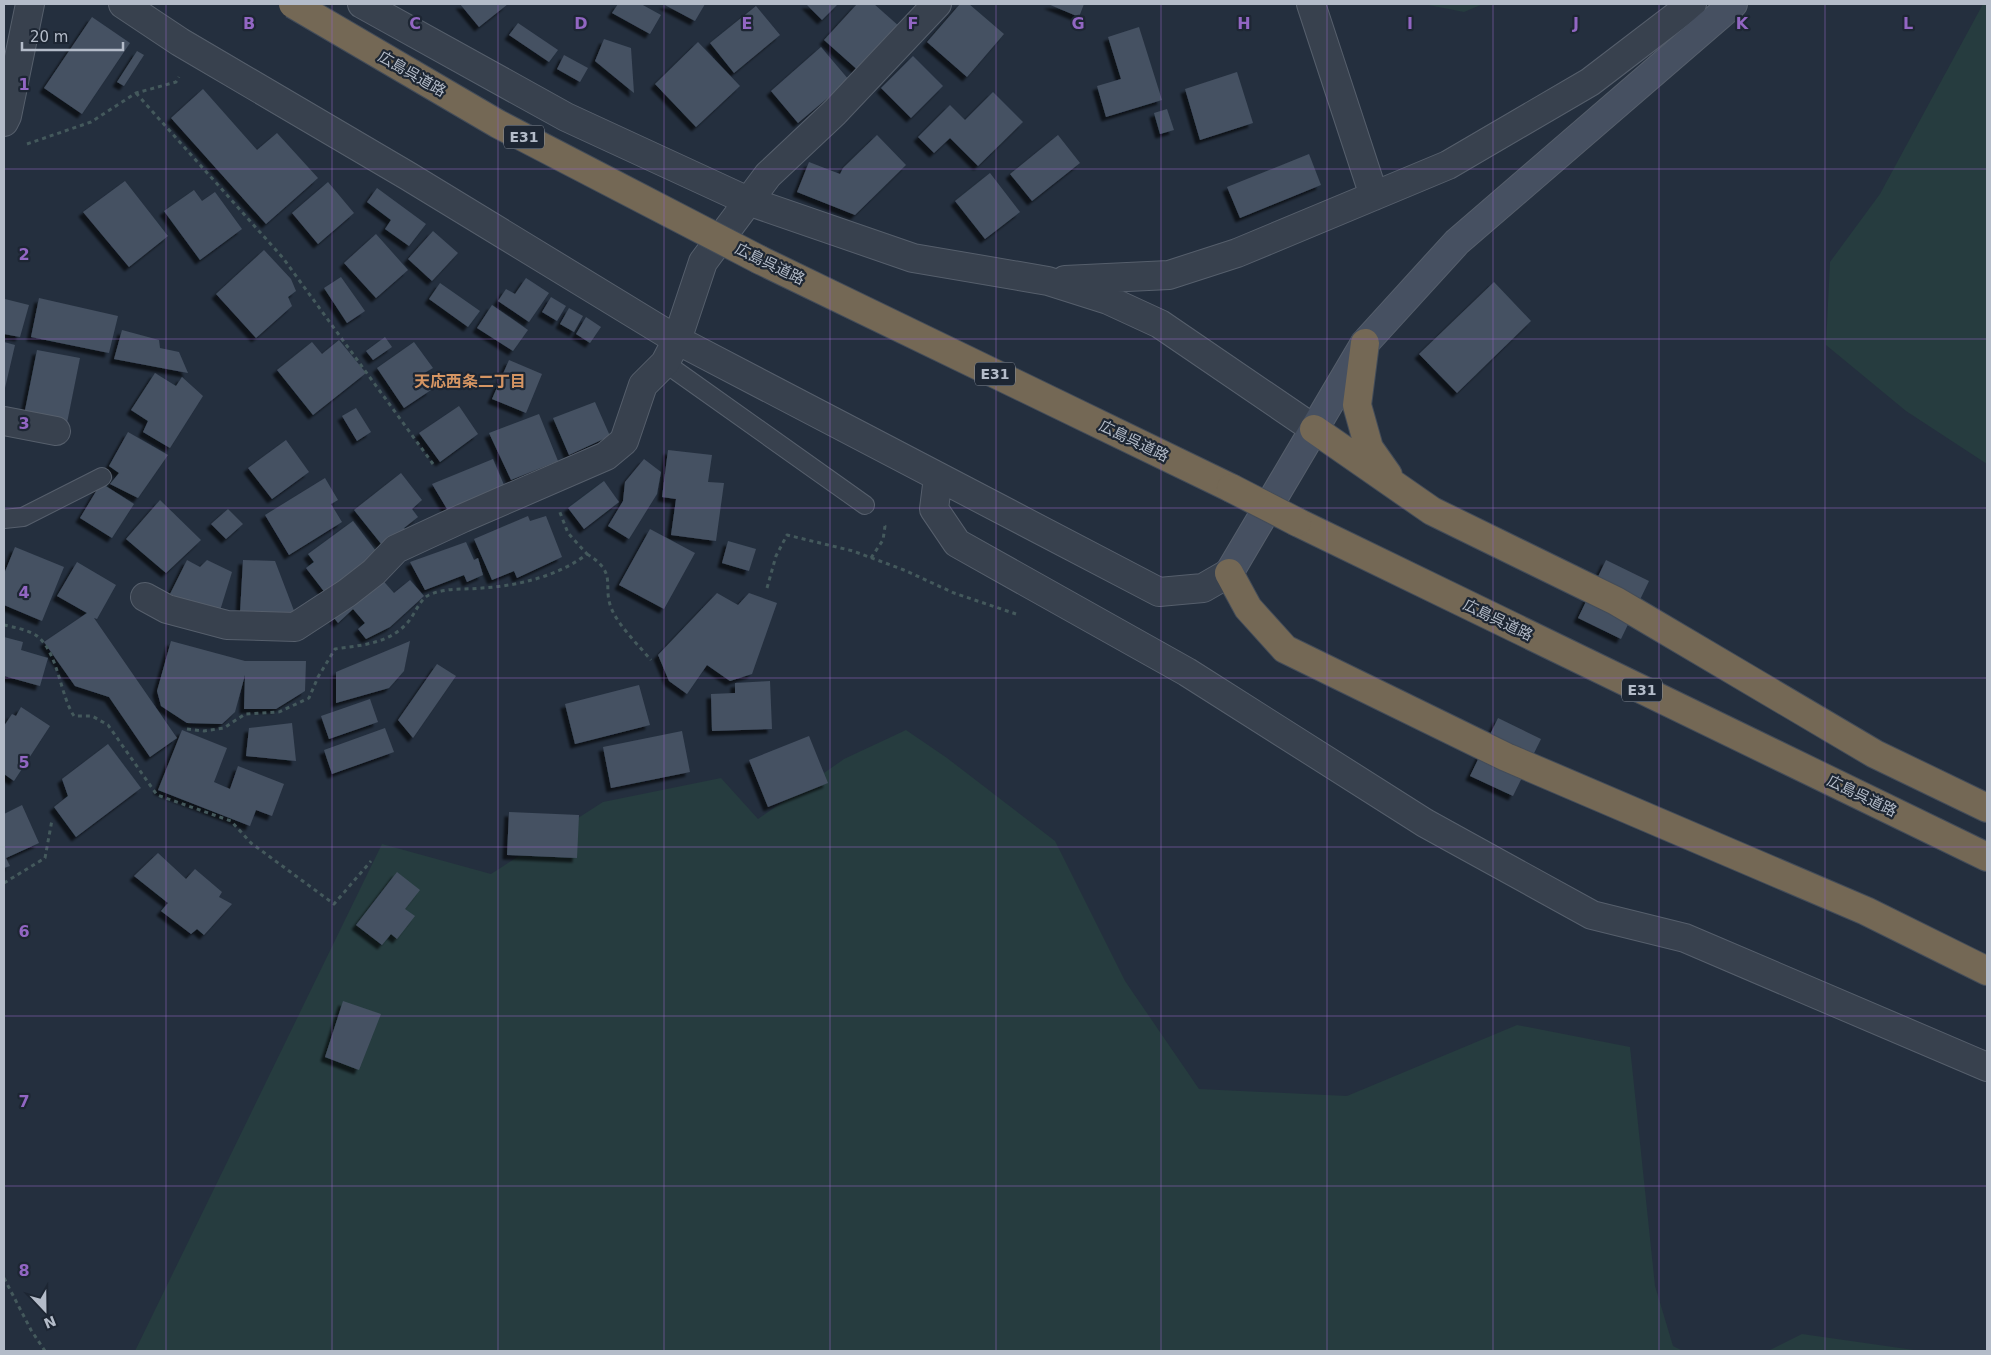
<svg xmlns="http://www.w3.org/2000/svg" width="1991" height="1355" font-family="'DejaVu Sans','Noto Sans JP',sans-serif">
<defs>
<filter id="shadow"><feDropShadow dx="-4.5" dy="4.5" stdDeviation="1" flood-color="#0009"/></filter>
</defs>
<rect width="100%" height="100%" fill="#242f3e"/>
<path fill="#263c3f" d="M1423 4H1483L1464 12Z
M1983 4H1987V464L1906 411 1826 345 1830 262 1880 194Z
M906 730 947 758 1055 841 1125 981 1199 1089 1347 1096 1517 1025 1630 1047 1655 1286 1673 1346 1683 1351H135L382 844 491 874 603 802 721 778 758 819 844 759Z
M1802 1334 1921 1351H1922H1768Z"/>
<path fill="#455162" filter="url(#shadow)" d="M460 4H508L479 27Z
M618 4H641L661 15 650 34 612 13Z
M663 4H705L695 21Z
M806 4H838L822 20Z
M857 4H874L900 27 860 72 824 40Z
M960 4H969L1004 34 967 77 927 42Z
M1048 4H1084L1079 17Z
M756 6 780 35 734 73 710 43Z
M92 17 130 43 82 114 44 88Z
M518 23 558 50 549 62 509 35Z
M1139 27 1162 100 1106 117 1097 86 1121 79 1108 37Z
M604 39 631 48 634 93 595 61Z
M698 42 740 86 696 127 655 84Z
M821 47 849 80 798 123 771 91Z
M137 51 144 55 124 86 117 82Z
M564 55 588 68 580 82 557 69Z
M913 56 943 86 911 118 881 88Z
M1237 72 1253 123 1200 140 1185 89Z
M203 89 257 150 277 133 318 178 266 224 171 118Z
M993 92 1023 122 978 166 950 138 934 153 918 137 950 105 965 120Z
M1167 109 1174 130 1160 134 1154 113Z
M877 135 906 165 855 215 797 192 809 162 840 174 843 168Z
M1058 135 1080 163 1032 201 1010 174Z
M1309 154 1321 185 1240 218 1227 187Z
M990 173 1020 212 985 239 955 201Z
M125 181 168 236 129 267 83 212Z
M328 182 354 213 318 244 292 213Z
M377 188 426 224 409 246 385 229 391 220 367 202Z
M194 190 202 201 215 192 242 229 200 260 164 211Z
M433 231 458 253 432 281 408 259Z
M376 234 408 270 376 298 344 263Z
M264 250 291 279 296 291 288 297 292 306 256 338 216 294Z
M341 277 365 311 347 323 324 288Z
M526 278 549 293 529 322 498 301 506 289 515 294Z
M1494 282 1531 321 1457 393 1419 354Z
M440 283 480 311 468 327 429 299Z
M551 297 566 306 557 321 542 312Z
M39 298 118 316 109 353 31 337Z
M5 299 29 305 20 337 4 334V300Z
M492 305 528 330 513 351 477 328Z
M569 308 583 316 574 332 560 324Z
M586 317 601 327 590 343 576 334Z
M122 330 159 340 160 348 179 352 188 373 114 359Z
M385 337 392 347 373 360 366 351Z
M339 340 366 373 313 415 277 370 312 342 322 354Z
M4 342 15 345 5 388H4Z
M414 342 433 368 421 375 431 390 404 408 377 368Z
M37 350 80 358 67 423 24 415Z
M509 360 542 374 526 413 492 399Z
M155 373 176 386 182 377 203 396 170 448 143 432 148 421 131 410Z
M595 402 610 436 569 455 553 418Z
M459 406 478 434 440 462 419 433Z
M356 408 371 432 357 441 342 416Z
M539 414 558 461 511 480 489 433Z
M128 432 168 455 138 498 110 484 119 473 109 466Z
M286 440 309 472 272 499 248 468Z
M668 450 712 455 708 482 724 483 716 541 671 535 676 499 662 497Z
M493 459 507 492 450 514 432 484Z
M644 459 661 472 657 494 629 539 608 526 623 501 625 482Z
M401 473 422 500 412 509 418 517 404 528 408 533 386 550 354 510Z
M325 478 338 500 331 504 342 522 289 555 265 515Z
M604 481 619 502 584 529 568 508Z
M101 483 134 504 112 538 80 518Z
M160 500 201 540 166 573 126 539Z
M228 509 243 524 226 539 211 524Z
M528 516 530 521 546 516 562 557 517 578 514 571 492 580 474 539Z
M353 521 382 559 329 598 306 568 314 562 308 554Z
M650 529 695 553 664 609 619 585Z
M728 541 756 549 749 571 722 563Z
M466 542 474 560 478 558 483 575 467 582 464 575 425 590 410 562Z
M15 547 64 567 42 621 4 605V574Z
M187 560 200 567 207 560 232 572 218 617 170 594Z
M243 560 275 561 296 616 240 613Z
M1606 560 1649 581 1621 639 1578 618Z
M77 562 116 585 97 619 94 618 177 738 150 757 109 697 75 686 44 642 87 613 57 596Z
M379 576 394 593 410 580 424 596 390 627 366 639 358 629 365 623 353 609 338 623 334 618Z
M717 593 738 605 749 593 777 603 752 674 730 681 707 665 687 694 669 681 658 655Z
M4 637 23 642 21 650 48 658 40 686 4 676Z
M171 641 245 661H306L305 691 276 709H244L245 675 235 712 222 724 187 723 161 706 157 691Z
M410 641 404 671 389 688 336 703V672Z
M437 664 456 676 413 738 398 720Z
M770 681 772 729 712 731 711 694 735 693V683Z
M639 685 650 725 575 744 565 704Z
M370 699 378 722 329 739 321 716Z
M21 707 50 726 14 781 4 774V726L12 714 16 716Z
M1498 718 1541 739 1513 796 1470 776Z
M292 723 296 761 246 756 249 728Z
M385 728 394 752 332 774 324 750Z
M182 730 227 748 214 782 230 789 238 766 284 784 272 816 256 810 250 826 158 790Z
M682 731 690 772 611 788 603 747Z
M809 736 828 783 768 807 749 760Z
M108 744 141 788 76 837 54 807 68 796 62 779Z
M22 805 39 843 6 858 10 866 4 868V814Z
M509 812 579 815 577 858 507 855Z
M158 853 186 879 195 869 222 892 219 897 232 904 204 935 197 929 191 934 161 911 168 903 134 876Z
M397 872 420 890 405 909 415 916 397 939 391 934 382 945 356 925Z
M343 1001 381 1014 359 1070 325 1057Z"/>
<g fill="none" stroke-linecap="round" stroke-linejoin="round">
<defs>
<path id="lane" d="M665 363 865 505
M4 519 23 517 102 477"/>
<path id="street" d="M123 4 180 42 408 176 677 340 1159 592 1203 588 1229 573
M362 4 566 117 748 201 913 258 1048 281 1108 300 1160 324 1314 429
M1311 4 1374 196
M4 122 7 116 30 4
M1065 280 1169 275 1237 253 1448 165 1590 82 1692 4
M4 421 56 431
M938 477 934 509 957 543 1187 672 1425 823 1592 915 1685 938 1987 1067
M145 597 167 609 227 625 295 627 347 593 374 572 396 549 463 518 606 456 624 441 643 385 665 363 677 340 703 262 768 175 835 112 937 4"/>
<path id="secondary" d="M1229 573 1365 343 1457 242 1733 4"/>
<path id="highway" d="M760 260 1231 488
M1365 343 1357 405 1369 448 1388 475
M1314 429 1432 511 1616 601 1875 754 1987 808
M1297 522 1987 857
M1229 573 1248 608 1285 649 1506 757 1866 911 1987 971"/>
</defs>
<use href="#lane" stroke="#565f6c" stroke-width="20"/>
<use href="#street" stroke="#565f6c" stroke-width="30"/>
<use href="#secondary" stroke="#565f6c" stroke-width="30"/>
<use href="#highway" stroke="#434c59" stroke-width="30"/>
<path stroke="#44595c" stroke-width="3" stroke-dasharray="4 4" stroke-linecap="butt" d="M136 93 283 258 433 464
M27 144 91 122 136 93 176 82 179 77
M587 554C621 575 599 586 614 614 623 630 639 646 651 660
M871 558 883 540 885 526 882 523
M767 588 776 556 787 535 853 551 904 570 954 593 1016 614
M4 625C13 627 29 630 37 636 58 652 60 695 74 716H92L108 725 157 795 231 821 251 843 334 904 371 861
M187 729 204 731 224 728 245 714 279 712 309 698 318 677 335 649C362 645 389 644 408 622 415 614 420 599 429 595 447 587 464 590 482 588 517 586 559 576 587 554L568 533 559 510
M4 883 45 858 52 820
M4 1278 31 1330 45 1351"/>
<use href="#lane" stroke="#38414e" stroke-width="18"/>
<use href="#street" stroke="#38414e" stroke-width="28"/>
<use href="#secondary" stroke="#465061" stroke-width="28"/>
<use href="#highway" stroke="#746855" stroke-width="28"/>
<defs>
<path id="highway-bridge" d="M293 4 498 124 760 260
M1231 488 1297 522"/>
</defs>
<use href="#highway-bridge" stroke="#434c59" stroke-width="30" stroke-linecap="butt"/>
<use href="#highway-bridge" stroke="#746855" stroke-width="28"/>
</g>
<path fill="none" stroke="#9266c3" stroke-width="1" stroke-opacity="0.55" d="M166 4V1351M332 4V1351M498 4V1351M664 4V1351M830 4V1351M996 4V1351M1161 4V1351M1327 4V1351M1493 4V1351M1659 4V1351M1825 4V1351M4 169H1987M4 339H1987M4 508H1987M4 678H1987M4 847H1987M4 1016H1987M4 1186H1987"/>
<g text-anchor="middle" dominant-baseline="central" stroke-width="4.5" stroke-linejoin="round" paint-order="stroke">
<g fill="#1d2633" stroke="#878f9c" stroke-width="1">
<rect x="504" y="125.5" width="40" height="23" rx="4"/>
<rect x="975" y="362.5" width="40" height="23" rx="4"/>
<rect x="1622" y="678.5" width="40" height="23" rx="4"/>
</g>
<g font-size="14" font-weight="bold" fill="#b4bcc9">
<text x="524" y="137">E31</text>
<text x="995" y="374">E31</text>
<text x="1642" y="690">E31</text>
</g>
<g font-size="15" fill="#b4bcc9" stroke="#1d2633">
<text transform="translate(412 74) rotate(30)">広島呉道路</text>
<text transform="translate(770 264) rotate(26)">広島呉道路</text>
<text transform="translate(1134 441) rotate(26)">広島呉道路</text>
<text transform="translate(1498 620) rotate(26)">広島呉道路</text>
<text transform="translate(1862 796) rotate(26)">広島呉道路</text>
</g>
<g font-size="16" font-weight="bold" fill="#d59563" stroke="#1d2633">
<text x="470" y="381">天応西条二丁目</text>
</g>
</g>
<g font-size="16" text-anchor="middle" font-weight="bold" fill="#9266c3" stroke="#1d2633" stroke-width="4.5" stroke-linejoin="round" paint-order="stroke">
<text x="249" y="29">B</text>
<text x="415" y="29">C</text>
<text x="581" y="29">D</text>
<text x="747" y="29">E</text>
<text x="913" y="29">F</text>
<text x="1078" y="29">G</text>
<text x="1244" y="29">H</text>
<text x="1410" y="29">I</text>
<text x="1576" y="29">J</text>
<text x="1742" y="29">K</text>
<text x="1908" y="29">L</text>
<text x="24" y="90">1</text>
<text x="24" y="260">2</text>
<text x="24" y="429">3</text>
<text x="24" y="598">4</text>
<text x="24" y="768">5</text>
<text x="24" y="937">6</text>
<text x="24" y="1107">7</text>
<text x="24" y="1276">8</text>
</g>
<rect width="1991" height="1355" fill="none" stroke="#b4bcc9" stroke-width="10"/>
<g transform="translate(45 1310) rotate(158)" stroke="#1d2633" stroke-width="4" paint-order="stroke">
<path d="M0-4L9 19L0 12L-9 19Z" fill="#b4bcc9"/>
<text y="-8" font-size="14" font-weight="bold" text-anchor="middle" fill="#b4bcc9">N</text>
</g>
<path d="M22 42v8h101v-8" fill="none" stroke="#b4bcc9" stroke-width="2.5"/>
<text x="30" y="42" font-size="15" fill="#b4bcc9" stroke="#1d2633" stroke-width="4" paint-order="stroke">20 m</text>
</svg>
